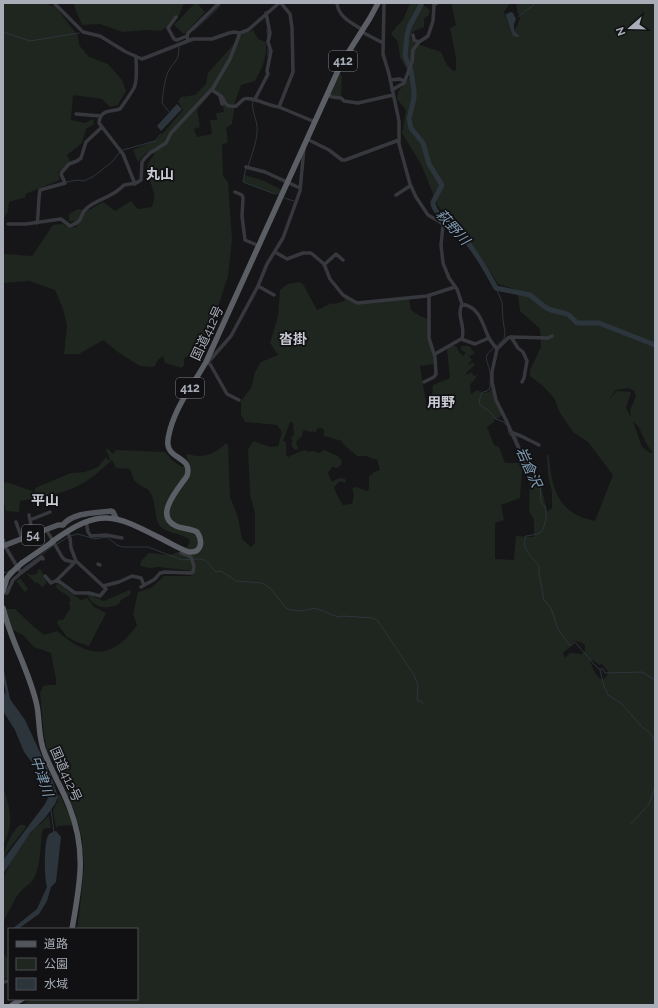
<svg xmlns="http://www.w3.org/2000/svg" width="658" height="1008" font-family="Raleway,'Noto Sans JP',sans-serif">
<rect width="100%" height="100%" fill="#161618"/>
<path fill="#1e261f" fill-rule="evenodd" d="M3 3H48L49 5 56 7 78 36 79 45 89 57 108 64 122 80 126 91 118 105 110 107 102 99 73 95 71 120 85 123 93 119 94 124 86 129 82 143 67 155 70 161 58 173 60 180 25 194 26 197 9 202 8 212 3 219Z
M73 3H184L178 18 161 31 147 30 123 32 100 24 82 25Z
M195 3H197L205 12 184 34 174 25Z
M410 3H424L423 5 430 10 428 16 424 18V27L412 32 411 39 420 45 441 52 447 65 453 71 456 70V58L450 28 456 25 451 3H510L504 12 512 32 517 26 521 15 518 14 516 3H655V1005H22L31 999H137V929H77L80 908 84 865 82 838 75 813 61 778 47 751 44 735 40 693 43 686 48 685H56V679L51 653 34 647 23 635 13 630 5 609H15L34 627 44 635 57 631C88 658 112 661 137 625L133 614 138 592 151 588 164 576H191L192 571 159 567 149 568 140 566 141 561 149 553C155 553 159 554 165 555 174 556 181 550 188 546L190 540C182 533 168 534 161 527 153 518 157 503 150 492 147 487 141 487 137 483 133 481 132 474 130 469L116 468 112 460C103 468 95 476 85 482 66 494 42 497 20 501L19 512 6 511 3 499V482L9 483 35 492V488L71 473 85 472 98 467 106 457 109 461 110 459 106 450 107 448 113 454 116 450 165 452 173 461 182 467 189 463 186 455 188 454C202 459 216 454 226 443L228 445 230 497 238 517 242 539 251 547 255 543V514L250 494 248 450 253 441 270 447 278 446 282 432 277 425 245 422 241 415V401L251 388 255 372 261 362 278 355 270 343 278 316 280 290 288 284 300 282 303 284 317 310 332 303 333 304 345 301 344 297 354 303 409 299 411 310 420 316 428 319V337L434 354 435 364 420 366 427 408H431L433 385 450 378 447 349 451 345 457 347 459 352 463 356 466 353 461 350V346H469L475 353 470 356 467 353 472 360 468 364 470 365 472 362 475 365 466 373 467 375 471 372 474 376 478 375 470 385 471 394 477 390 484 393 489 392 491 389 493 388 503 415 494 420V422L487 427 494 445 499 447 505 463H520L522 469 520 498 501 505 504 520 495 523V559L514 560 516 536 534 537V520L529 511 530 474 540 481 547 512 552 508V492L548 475 547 455H549C551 479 554 503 577 515 582 518 589 519 595 521L613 475 588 442 573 432 560 413 554 398 542 385 530 376V370L541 347 540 329 520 311 518 296 514 289 498 284 473 246 438 206 421 164 402 133 406 110 397 99 398 92 410 76 400 57 398 42 391 34 396 27 403 20ZM629 388 634 391 636 396 630 410 631 418 626 408 631 392 617 391 608 400 616 390ZM633 421C643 429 643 443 653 452L650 453 642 447ZM290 422 293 423 294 435 290 439 293 440 291 444 294 449 297 450 298 448 296 442 302 436 303 431 305 430 310 432 313 431 315 433 318 428H322L324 430V436L342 441 343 444 357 456H366L373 459H377L380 470 374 472 369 477V489L367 491 356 487 352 488 354 495 352 504 343 505C340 501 335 492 334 487L340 481 346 483 345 479C341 477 336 479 332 482L328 473 332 467 337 468 341 465 342 461 338 456 324 450 319 453 313 451 309 452 304 450 288 457 286 455V442L283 441ZM574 641 580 642 585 645V651L582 654 570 653 565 658 563 653 570 647ZM593 660 599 665 602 664 608 671V674L603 680C595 677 593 668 590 661Z
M253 30 258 39 266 42C267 58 262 68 255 81L241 85 235 102 232 124 226 128 228 142 222 145 223 176 228 182 232 239 228 276 206 344 196 349 184 359V365L182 368 165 363 163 356 158 360 154 367 140 366 118 352 103 340 79 354H64L67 326 63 309 55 290 29 281 3 283V255L6 254 32 256 53 225 63 224 70 228 77 227 76 222 69 221V214L78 209 87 211 103 202 115 211 131 201 138 209 152 207C153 203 155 198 154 194 151 177 140 172 154 155L152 151 146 153 138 162 133 150 158 139 183 110 178 101 181 97 195 95 206 84 208 73 243 34ZM212 92 221 97 224 112 216 113 217 120H210L212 134 197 137 194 129 200 127 197 110Z
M339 73 342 76 341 98 332 96 330 94Z
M244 175 262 180 282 190 279 195 244 182Z
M40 569C44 574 44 579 47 583L42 587 37 582 35 583 27 574 28 573 30 575 37 574 38 570Z
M20 578 28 589 25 592 16 581Z
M57 583 81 600 87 598 94 607 106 613 89 646 77 642 67 637 57 623 59 620H63L70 609V604L69 603 71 600C68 593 60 593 56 587Z
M129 590H131L130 595 121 600 119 604C105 610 94 608 87 595L92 594 94 597 104 601Z
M3 786C10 809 15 823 3 845Z
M58 795H60L74 825 58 826 56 828 53 811 58 800Z
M49 815 51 828H46L43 829 42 833C40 847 41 863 35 876 33 883 25 886 20 892 13 901 9 912 3 922V878L13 857 27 837 34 829 44 821Z
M20 825H25L26 827 9 849 3 859C3 851 13 829 20 825Z
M5 955 9 961V978L3 979V956Z"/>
<path fill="#2c353c" d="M511 12 513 13 516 19 514 24V31L520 36 517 37 513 36 506 16V14Z
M177 104 182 109 161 131 157 126Z
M3 666 10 699 25 720 51 776 58 797 55 804 45 818 30 833 3 874V860L45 804 49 796 40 773 24 752 15 730 3 711V691L6 694 3 678Z
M56 831 61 837 56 882 51 887 47 901 39 914 18 929H12L37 909 47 887C44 880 44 843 48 836 49 833 53 832 56 831Z"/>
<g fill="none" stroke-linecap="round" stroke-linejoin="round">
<path stroke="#2c353c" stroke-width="1" d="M518 17 536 3
M267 29 268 36
M194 30 217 9 221 3
M3 32 30 41 79 33
M268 56V49
M169 112 162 103C163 93 164 82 168 72 174 60 179 63 179 47
M123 150 155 141 161 134
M248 167C252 153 258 140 257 126 256 118 251 109 253 101
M246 169 245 172 243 182 275 194
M67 182 77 180 84 181 94 176 112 162 120 152
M284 198 294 201
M496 288 502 302 503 320 505 333 504 339 496 346
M494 348C481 357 488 360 490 372 491 377 490 383 490 388L487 391 483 392 479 400 480 405 489 411 496 419 504 422 506 425
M508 428 509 434 511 436
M516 437 520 447
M527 463 540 486 541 502 545 506 546 511V518L543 530 538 534 526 536C520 549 532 556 539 566V573L544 600 551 608 558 629 570 646 575 642 594 664 599 669H603L605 673 642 672 655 680
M70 536 78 534 95 539 107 537 117 545 122 547H148L182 560 191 559
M57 544 68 537
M194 559C211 559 205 562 216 572L221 571 236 581 262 583 270 588 286 608 291 610 303 611 315 608 338 617 343 616 373 618 378 621 414 675 418 685 417 700 418 701H421L423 704
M21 570 54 545
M3 573 8 572
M600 670 604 686 608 695 621 703 642 727 649 732 655 741
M51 810 54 833
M631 824 649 804 655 787"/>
<path stroke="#2c353c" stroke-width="5" d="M422 3 410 25 407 35 405 56 411 70 414 91V98L409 119 411 128 423 143 429 164 442 185 433 202C433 213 447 220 454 227 472 245 484 266 496 288L530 295 545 307 551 310 564 313 569 315 577 323H599L655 345"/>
<path stroke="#37383d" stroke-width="3.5" d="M54 3 83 32 100 36 126 52 142 59 193 39H212L229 33 234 32 240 33 248 30 279 3
M281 3 290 14 292 28 293 72 279 107 315 122
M337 3C338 17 352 23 363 30
M384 3 383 54 389 74 399 121V144L410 184 416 197 428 215 440 222 443 225 441 245 443 263 449 278 457 289 462 304C479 307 482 322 488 336 490 341 494 345 497 349L508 338 511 337 548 338 552 336
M176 17 168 28 174 39 177 40 187 36
M362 32 383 43
M188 41 187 36 188 33 219 3
M419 42 428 36 433 21 434 5 437 3
M390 80 400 79 404 81
M212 90C215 92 218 94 221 96 227 103 223 107 236 106 239 104 241 101 244 99 251 96 269 106 279 107
M392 90 404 83 412 62 413 50 419 42 414 40 413 35
M327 94 332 97 341 98 344 101 358 103 393 95
M220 96 222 104
M255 99 268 74 267 71 271 51 268 42 270 33 266 13
M76 114 101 116
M307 139 329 150 342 160H345L399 140
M246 167 265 172 300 188
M135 184 123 154 99 123C100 109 111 112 120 109 125 102 130 95 134 88 138 79 136 66 136 56
M235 192 242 195 243 198 242 216 245 240 259 246
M396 195 410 186
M37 223C39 211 38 201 40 190L65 183 61 174 62 172 69 164 77 161 81 158 86 142 102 127
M8 224H26L61 219 70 226C86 220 78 215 87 208 99 198 112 198 124 185L136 183 141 180 142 162 145 158 150 153 166 143 171 133 213 88 230 59 240 33
M275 252 287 259 303 253H311L324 264 330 279 343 295 357 303 427 296 455 287
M324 265 336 254 343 260
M258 286 274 295
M462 304C456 317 466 325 462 339
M511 337 518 348 523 352 527 361 524 378 522 382
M497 349 492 372V382L496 400 506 420 527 467V472
M435 354 461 339 475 344 489 338
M424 382 434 377 436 374 435 357 429 338V295
M239 400 227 394 210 364 206 362 210 360 231 336 258 286 267 264 283 238 300 191 304 148
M513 433 521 436 539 445
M29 515 33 535
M30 520 50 512
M86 521 88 532 91 536 106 535 122 538
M16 522 22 539
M46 529 62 557 65 560 73 562
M3 539 6 548 21 573 13 580 7 593H3
M76 561 103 586 119 582 132 576 141 578 144 585
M98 564 100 565
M21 573 42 557 43 559
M45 576 51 583 57 580 76 561 71 548 70 538 67 531
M57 580 75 593H89L100 596 106 589 103 586
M141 587 155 579 160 573 165 572 190 573 193 572 194 566 191 557 181 553
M3 982 9 981"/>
<path stroke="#53555c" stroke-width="5.5" d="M3 546 58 525H63C73 512 96 513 111 511L113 512 116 518"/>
<path stroke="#5b5e65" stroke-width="5.5" d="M53 541C102 506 115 515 164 540 172 544 180 549 189 552 202 553 203 541 197 532 190 528 183 529 176 526 153 516 179 488 187 476 193 457 170 460 168 445 167 440 169 434 170 430 177 404 193 385 206 362L341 64 370 18 378 3
M22 563 51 543
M3 591 7 578 11 573
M3 608C11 642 30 672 37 706 40 722 38 739 45 754 52 772 62 788 69 806 87 851 80 883 72 929
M12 1005 22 999"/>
<path stroke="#5b5e65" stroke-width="5.5" d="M51 543 53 541
M11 573 22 563"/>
</g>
<g text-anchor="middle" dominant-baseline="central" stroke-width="3.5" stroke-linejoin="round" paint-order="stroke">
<g fill="#111113" stroke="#7b7e86" stroke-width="1">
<rect x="329" y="51" width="28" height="20" rx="3"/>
<rect x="176" y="378" width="28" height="20" rx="3"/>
<rect x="22" y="525" width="22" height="20" rx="3"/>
</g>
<g font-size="12" font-weight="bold" fill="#a8adb8">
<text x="343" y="61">412</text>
<text x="190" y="388">412</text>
<text x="33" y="535">54</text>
</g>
<g font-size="13" fill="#a8adb8" stroke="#111113">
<text transform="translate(207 333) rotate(-65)">国道412号</text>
<text transform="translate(66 774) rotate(66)">国道412号</text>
</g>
<g font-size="14" font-weight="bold" fill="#c9ccd4" stroke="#111113">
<text x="160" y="174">丸山</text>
<text x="293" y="339">沓掛</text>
<text x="441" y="402">用野</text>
<text x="45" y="500">平山</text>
</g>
<g font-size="14" font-style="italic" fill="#7f9bb3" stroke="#111113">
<text transform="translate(453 227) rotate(48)">萩野川</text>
<text transform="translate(529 467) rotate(66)">岩倉沢</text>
<text transform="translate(42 776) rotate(71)">中津川</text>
</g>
</g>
<rect width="658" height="1008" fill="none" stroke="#a8adb8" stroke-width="8"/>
<rect x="8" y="928" width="130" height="72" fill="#111113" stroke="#4d4f55"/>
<rect x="16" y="941" width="20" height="6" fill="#53555c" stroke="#4d4f55"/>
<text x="44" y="948" font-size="12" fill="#a8adb8">道路</text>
<rect x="16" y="958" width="20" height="12" fill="#1e261f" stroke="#4d4f55"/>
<text x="44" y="968" font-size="12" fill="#a8adb8">公園</text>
<rect x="16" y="978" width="20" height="12" fill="#2c353c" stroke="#4d4f55"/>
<text x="44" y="988" font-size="12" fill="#a8adb8">水域</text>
<g transform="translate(630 28) rotate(250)" stroke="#111113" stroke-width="3" paint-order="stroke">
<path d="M0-3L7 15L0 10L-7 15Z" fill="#a8adb8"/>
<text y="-6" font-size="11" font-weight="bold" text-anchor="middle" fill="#a8adb8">N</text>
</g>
</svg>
